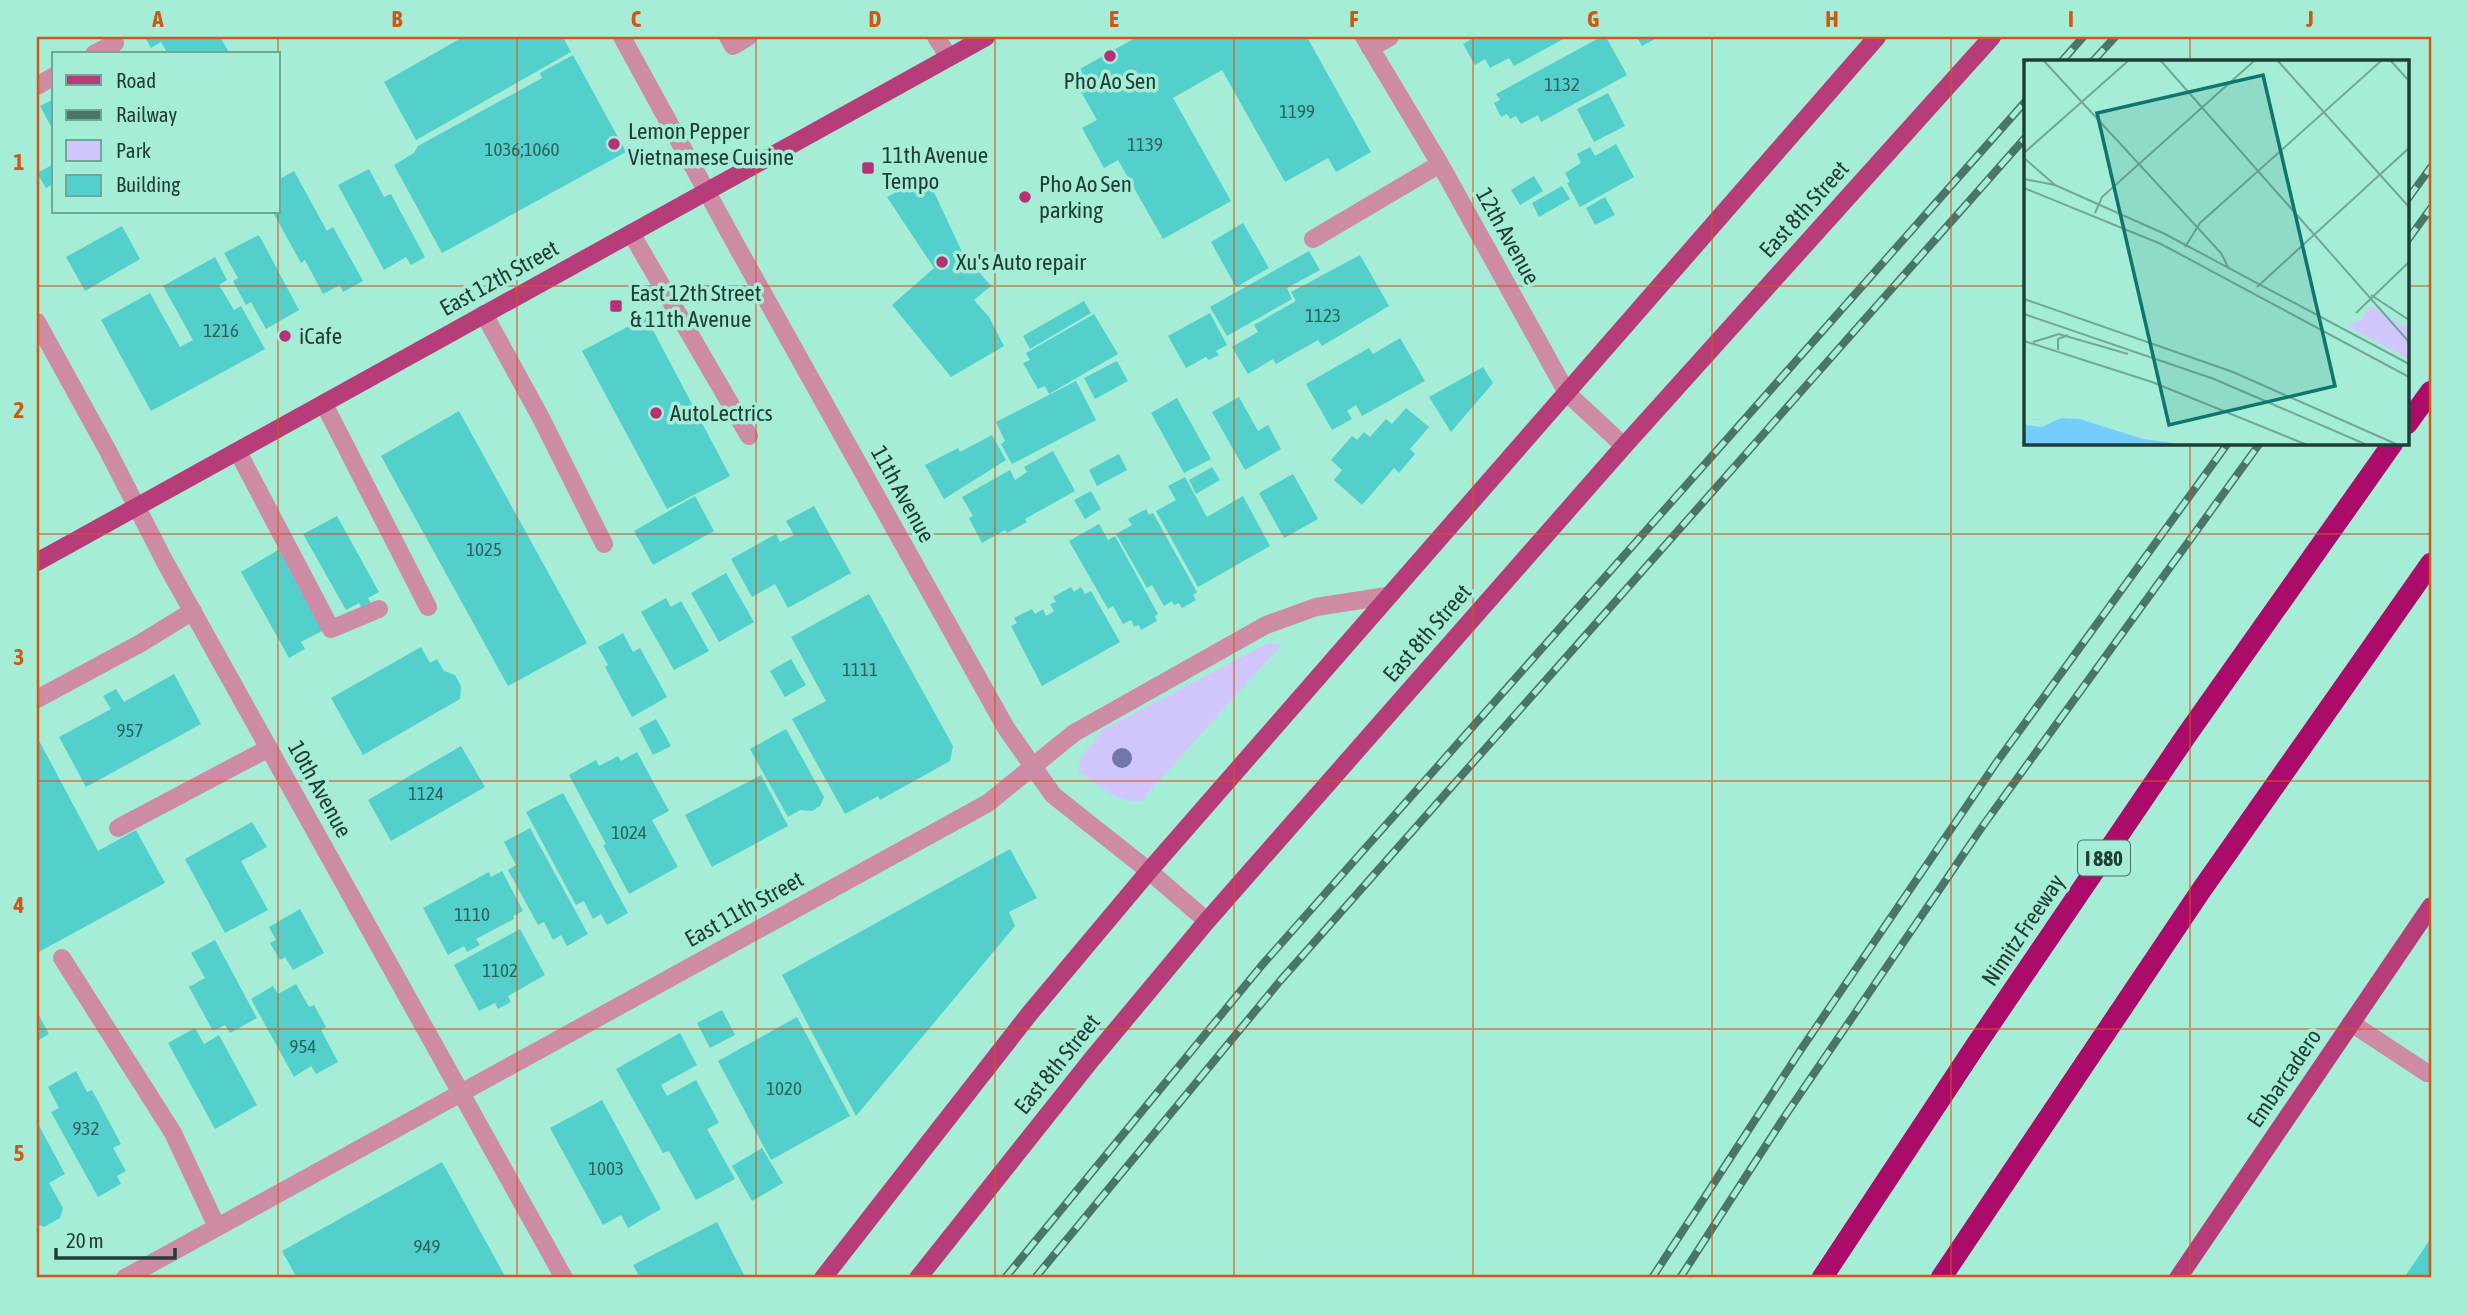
<svg xmlns="http://www.w3.org/2000/svg" width="2468" height="1315" font-family="'Asap Condensed',sans-serif">
<rect width="100%" height="100%" fill="#a6edd8"/>
<path fill="#d1c6fc" d="M1268 643 1282 644 1141 801C1117 804 1098 784 1078 771L1080 759 1103 730Z"/>
<path fill="#53cfcc" d="M145 37H220L230 54H168L161 42 151 48Z
M463 37H563L571 52 416 140 384 82Z
M1137 37H1307L1371 152 1336 172 1328 158 1285 182 1222 70 1173 98 1231 201 1163 239 1118 160 1104 168 1082 128 1097 120 1071 74Z
M1475 37H1567L1514 66 1509 58 1490 68 1485 59 1475 65 1463 44Z
M1601 37H1606L1627 75 1541 122 1538 115 1521 124 1516 116 1510 119 1507 114 1501 117 1494 103 1500 100 1496 94Z
M1637 37H1659L1642 46Z
M573 55 626 152 442 253 394 165 414 153 418 146 542 78 540 73Z
M1608 93 1625 126 1594 142 1577 109Z
M54 99V132L40 106Z
M1616 144 1634 177 1580 207 1567 183 1570 182 1565 173 1581 163 1577 154 1590 147 1595 156Z
M54 164V184L46 188 37 173Z
M369 169 384 197 391 194 425 257 411 265 406 257 384 270 338 185Z
M294 171 327 231 333 227 363 281 343 292 340 285 323 294 305 260 301 263 274 214 279 212 278 180Z
M926 175 963 254 991 286 974 300 989 317 1004 346 951 377 892 305 934 268 887 197Z
M1534 176 1543 191 1520 205 1511 190Z
M1562 186 1570 199 1539 217 1532 203Z
M1605 197 1615 215 1595 225 1586 208Z
M1243 223 1269 268 1236 287 1211 242Z
M122 226 140 259 85 291 66 257Z
M259 235 299 310 266 329 251 302 246 305 233 281 238 278 224 253Z
M1309 251 1320 270 1287 288 1292 299 1227 336 1210 307Z
M1360 255 1389 306 1322 346 1318 340 1276 364 1273 359 1248 374 1232 347 1258 332 1254 325 1296 301 1291 292Z
M215 257 227 280 219 285 234 310 241 306 265 349 151 411 101 320 150 293 180 347 193 340 163 286Z
M1084 301 1091 313 1030 349 1023 336Z
M1210 313 1227 345 1216 351 1219 355 1209 360 1206 357 1186 368 1168 336Z
M1094 314 1118 354 1049 394 1045 386 1038 389 1023 363 1030 360 1026 353Z
M646 317 730 476 667 509 582 351Z
M1400 338 1425 381 1362 416 1356 405 1347 411 1352 419 1332 430 1306 384 1369 348 1373 354Z
M1117 361 1128 381 1095 399 1084 378Z
M1483 367 1493 383 1451 432 1429 397Z
M1076 381 1096 420 1012 464 1001 444 1005 441 996 422Z
M1239 397 1258 431 1268 425 1281 449 1245 470 1212 412Z
M1177 398 1211 459 1184 473 1151 413Z
M1406 408 1429 427 1410 449 1415 454 1399 473 1394 468 1362 505 1334 480 1342 470 1331 460 1352 436 1357 440 1364 432 1370 437 1386 419 1392 424Z
M459 411 587 643 508 686 381 456Z
M992 435 1006 460 944 499 925 465 958 448 960 452Z
M1053 451 1075 491 1025 519 1027 522 1007 533 1005 530 982 543 969 518 973 516 962 497 1010 470 1015 480 1027 472 1024 467Z
M1119 454 1127 470 1097 486 1089 470Z
M1212 467 1220 480 1196 494 1189 480Z
M1293 474 1318 519 1284 538 1259 493Z
M1185 477 1207 517 1243 496 1270 546 1198 587 1156 511 1176 500 1168 486Z
M1091 491 1101 509 1085 519 1074 500Z
M695 496 714 531 653 565 634 531Z
M814 506 851 573 788 608 775 584 752 597 731 559 776 534 780 542 794 535 786 521Z
M1146 509 1149 515 1153 513 1197 592 1193 595 1196 600 1182 608 1179 603 1174 605 1172 601 1164 606 1152 585 1147 588 1116 534 1132 525 1128 519Z
M337 516 379 592 368 598 373 606 363 611 359 603 346 610 303 534Z
M1099 524 1108 540 1115 536 1158 614 1155 616 1157 621 1141 630 1139 625 1134 627 1131 620 1123 624 1113 606 1108 609 1069 541Z
M280 549 324 630 301 642 305 649 289 658 241 572Z
M726 573 754 622 719 642 691 593Z
M1071 587 1074 592 1081 587 1085 594 1091 591 1120 642 1042 686 1011 626 1017 623 1014 618 1032 609 1035 614 1043 609 1046 616 1053 612 1054 611 1050 604 1056 602 1053 597Z
M869 594 953 746 950 761 880 800 878 796 845 814 792 719 826 701 791 637Z
M666 598 671 607 681 601 709 651 674 670 641 612Z
M623 633 633 652 640 648 667 697 632 717 605 667 608 665 598 647Z
M421 647 430 663 437 659 444 671 455 675 461 686 460 699 363 755 331 698Z
M791 659 806 685 785 697 770 671Z
M174 674 201 724 86 787 59 737 111 709 103 696 116 689 124 702Z
M656 719 671 746 653 755 639 728Z
M786 729 824 797 820 806 812 811 800 810 788 817 750 749Z
M37 737 98 851 136 830 165 883 37 953Z
M461 746 485 787 391 841 368 800Z
M637 752 669 811 652 820 678 867 629 894 603 845 606 844 569 775 596 760 599 766 618 756 621 761Z
M761 775 788 826 712 867 685 815Z
M563 793 628 913 607 925 601 914 593 919 584 901 576 905 526 812Z
M252 822 267 847 241 861 268 910 225 933 185 859Z
M530 828 588 934 567 946 561 935 553 940 544 922 538 925 508 870 516 865 504 842Z
M1010 849 1037 898 1009 912 1015 926 856 1116 782 975Z
M502 871 523 911 513 916 514 919 476 939 480 945 467 952 464 946 448 955 423 908 489 872 491 877Z
M300 909 324 953 293 970 285 957 280 960 270 943 276 940 269 927Z
M520 929 545 975 508 996 511 1002 498 1009 495 1003 479 1011 454 965Z
M215 940 257 1018 230 1033 225 1025 213 1031 189 987 205 978 191 953Z
M296 984 309 1007 314 1005 326 1027 321 1030 338 1062 316 1074 311 1066 294 1077 251 999 273 986 278 994Z
M722 1010 735 1035 710 1048 697 1023Z
M37 1012 49 1034 37 1041Z
M797 1017 850 1116 771 1160 718 1061Z
M195 1028 204 1044 219 1035 257 1105 215 1129 168 1043Z
M680 1033 697 1065 661 1085 667 1096 696 1080 719 1123 707 1129 735 1179 696 1200 669 1151 663 1153 616 1069Z
M76 1071 87 1092 92 1090 121 1144 113 1148 126 1171 117 1176 121 1184 98 1197 51 1112 59 1108 48 1087Z
M602 1100 661 1209 628 1228 621 1215 603 1225 550 1128Z
M37 1122 65 1174 49 1183 63 1208 60 1218 44 1227 37 1224Z
M762 1148 783 1183 752 1201 732 1166Z
M442 1162 506 1278H297L282 1251Z
M717 1222 745 1277 640 1278 633 1265Z
M2431 1238V1278H2404Z"/>
<g fill="none" stroke-linecap="round" stroke-linejoin="round">
<path stroke="#ce8ba6" stroke-width="18" d="M622 37 736 245 1006 728 1053 795 1149 871 1207 921
M728 37 733 46 748 37
M936 37 949 57
M1364 37 1440 164 1567 393 1624 446
M1370 48 1390 37
M94 54 115 43
M37 86 54 76
M631 233 749 436
M1313 239 1440 164
M484 314 541 418 604 544
M37 322 108 451 165 562 564 1278
M324 404 428 607
M238 452 331 629 379 609
M37 699 141 643 193 611
M118 828 269 748
M62 958 173 1133 217 1227
M2351 1023 2427 1073
M125 1278 988 803 1074 733 1266 625 1316 607 1387 596"/>
<path stroke="#b73d79" stroke-width="18" d="M37 562 986 37
M823 1278 1030 1013 1149 871 1877 37
M918 1278 1092 1059 1207 921 1624 446 1992 37
M2178 1278 2431 906"/>
<path stroke="#ab0c69" stroke-width="21" d="M2407 424 2431 391
M1822 1278 1976 1045 2186 736 2393 443
M1941 1278 2200 892 2431 563"/>
<defs>
<path id="rail" d="M2062 61 2083 37
M2093 61 2115 37
M2407 200 2431 167
M2407 241 2431 208
M1005 1278 1262 965 2025 102
M1035 1278 1280 981 2025 138
M1652 1278 1800 1051 1996 763 2228 443
M1680 1278 1785 1116 1982 827 2260 443"/>
</defs>
<use href="#rail" stroke="#4a7569" stroke-width="8"/>
<use href="#rail" stroke="#a6edd8" stroke-width="5" stroke-dasharray="16" stroke-linecap="butt"/>
</g>
<circle fill="#7077aa" cx="1122" cy="758" r="10"/>
<path fill="none" stroke="#d45610" stroke-width="2" stroke-opacity="0.55" d="M278 37V54M517 37V1278M756 37V1278M995 37V1278M1234 37V1278M1473 37V1278M1712 37V1278M1951 37V1278M2190 37V61M278 212V1278M37 286H2025M2407 286H2431M2190 443V1278M37 534H2431M37 781H2431M37 1029H2431"/>
<g fill="#b63075" stroke="#a6edd8" stroke-width="2.5">
<circle cx="1110" cy="56" r="7"/>
<circle cx="614" cy="144" r="7"/>
<rect x="861" y="161" width="14" height="14" rx="3.5"/>
<circle cx="1025" cy="197" r="7"/>
<circle cx="942" cy="262" r="7"/>
<rect x="609" y="299" width="14" height="14" rx="3.5"/>
<circle cx="285" cy="336" r="7"/>
<circle cx="656" cy="413" r="7"/>
</g>
<g text-anchor="middle" dominant-baseline="central" stroke-width="7" stroke-linejoin="round" paint-order="stroke">
<g font-size="19" fill="#2e625c">
<text x="1562" y="84">1132</text>
<text x="1297" y="111">1199</text>
<text x="1145" y="144">1139</text>
<text x="522" y="149">1036;1060</text>
<text x="1323" y="315">1123</text>
<text x="221" y="330">1216</text>
<text x="484" y="549">1025</text>
<text x="860" y="669">1111</text>
<text x="130" y="730">957</text>
<text x="426" y="793">1124</text>
<text x="629" y="832">1024</text>
<text x="472" y="914">1110</text>
<text x="500" y="970">1102</text>
<text x="303" y="1046">954</text>
<text x="784" y="1088">1020</text>
<text x="86" y="1128">932</text>
<text x="606" y="1168">1003</text>
<text x="427" y="1246">949</text>
</g>
<rect fill="#a6edd8" stroke="#497267" stroke-width="2" x="2078" y="840.5" width="52" height="35" rx="5"/>
<g font-size="21" font-weight="bold" fill="#213e36">
<text x="2104" y="858">I 880</text>
</g>
<g font-size="23" fill="#213e36" stroke="#a6edd8" text-anchor="start">
<text x="1110" y="81" text-anchor="middle">Pho Ao Sen</text>
<text x="628" y="131">Lemon Pepper<tspan x="628" dy="26">Vietnamese Cuisine</tspan></text>
<text x="882" y="155">11th Avenue<tspan x="882" dy="26">Tempo</tspan></text>
<text x="1039" y="184">Pho Ao Sen<tspan x="1039" dy="26">parking</tspan></text>
<text x="956" y="262">Xu's Auto repair</text>
<text x="630" y="293">East 12th Street<tspan x="630" dy="26">&amp; 11th Avenue</tspan></text>
<text x="299" y="336">iCafe</text>
<text x="670" y="413">AutoLectrics</text>
</g>
<g font-size="23" fill="#213e36" stroke="#a6edd8">
<text transform="translate(1804 209) rotate(-48)">East 8th Street</text>
<text transform="translate(1508 236) rotate(61)">12th Avenue</text>
<text transform="translate(499 278) rotate(-29)">East 12th Street</text>
<text transform="translate(903 494) rotate(61)">11th Avenue</text>
<text transform="translate(1427 633) rotate(-49)">East 8th Street</text>
<text transform="translate(320 789) rotate(61)">10th Avenue</text>
<text transform="translate(744 909) rotate(-29)">East 11th Street</text>
<text transform="translate(2023 930) rotate(-56)">Nimitz Freeway</text>
<text transform="translate(1057 1064) rotate(-51)">East 8th Street</text>
<text transform="translate(2284 1078) rotate(-56)">Embarcadero</text>
</g>
</g>
<g transform="translate(2024 60)">
<rect width="385" height="385" fill="#a6edd8"/>
<path d="M346 246 385 269V299L323 266 338 259Z" fill="#d1c6fc"/>
<path d="M47 355 111 373 154 384H0V361Z" fill="#74cdfd"/>
<path d="M36 351 60 352 115 373 140 375 157 384 119 379 56 359 37 358 18 367 0 365V360H13Z" fill="#a6edd8"/>
<path fill="none" stroke="#71a797" stroke-width="2" d="M20 1 197 193 204 207M137 1 385 282M254 1 385 147M367 1 385 21M0 93 104 1M0 98 31 125M0 119 31 125 141 174 385 304M0 128 137 184 385 317M71 153 78 137 230 1M161 187 176 163 357 1M233 227 385 88M347 235 385 260M0 239 209 312 372 384M332 253 385 202M0 254 190 319 341 384M0 281 128 322 281 384M9 282 35 274 104 294M34 290V279L44 275"/>
<path fill="#0f766e" fill-opacity="0.15" stroke="#0f766e" stroke-width="3.5" d="M239 15 311 326 145 365 73 53Z"/>
<rect width="385" height="385" fill="none" stroke="#213e36" stroke-width="3.5"/>
</g>
<rect width="2468" height="1315" fill="none" stroke="#a6edd8" stroke-width="77"/>
<rect x="52" y="52" width="228" height="161" fill="#a6edd8" stroke="#71a797" stroke-width="2"/>
<rect x="66" y="75" width="35" height="10" fill="#b73d79" stroke="#71a797" stroke-width="2"/>
<text x="116" y="88" font-size="21" fill="#213e36">Road</text>
<rect x="66" y="110" width="35" height="10" fill="#4a7569" stroke="#71a797" stroke-width="2"/>
<text x="116" y="122" font-size="21" fill="#213e36">Railway</text>
<rect x="66" y="140" width="35" height="21" fill="#d1c6fc" stroke="#71a797" stroke-width="2"/>
<text x="116" y="158" font-size="21" fill="#213e36">Park</text>
<rect x="66" y="175" width="35" height="21" fill="#53cfcc" stroke="#71a797" stroke-width="2"/>
<text x="116" y="192" font-size="21" fill="#213e36">Building</text>
<path d="M56 1248v10h119v-10" fill="none" stroke="#213e36" stroke-width="3.5"/>
<text x="66" y="1248" font-size="21" fill="#213e36" stroke="#a6edd8" stroke-width="5" paint-order="stroke">20 m</text>
<rect x="38" y="38" width="2392" height="1238" fill="none" stroke="#d45610" stroke-width="2.5"/>
<g font-size="23" text-anchor="middle" font-weight="bold" fill="#d45610">
<text x="158" y="27">A</text>
<text x="397" y="27">B</text>
<text x="636" y="27">C</text>
<text x="875" y="27">D</text>
<text x="1114" y="27">E</text>
<text x="1354" y="27">F</text>
<text x="1593" y="27">G</text>
<text x="1832" y="27">H</text>
<text x="2071" y="27">I</text>
<text x="2310" y="27">J</text>
<text x="19" y="170">1</text>
<text x="19" y="418">2</text>
<text x="19" y="665">3</text>
<text x="19" y="913">4</text>
<text x="19" y="1161">5</text>
</g>
</svg>
